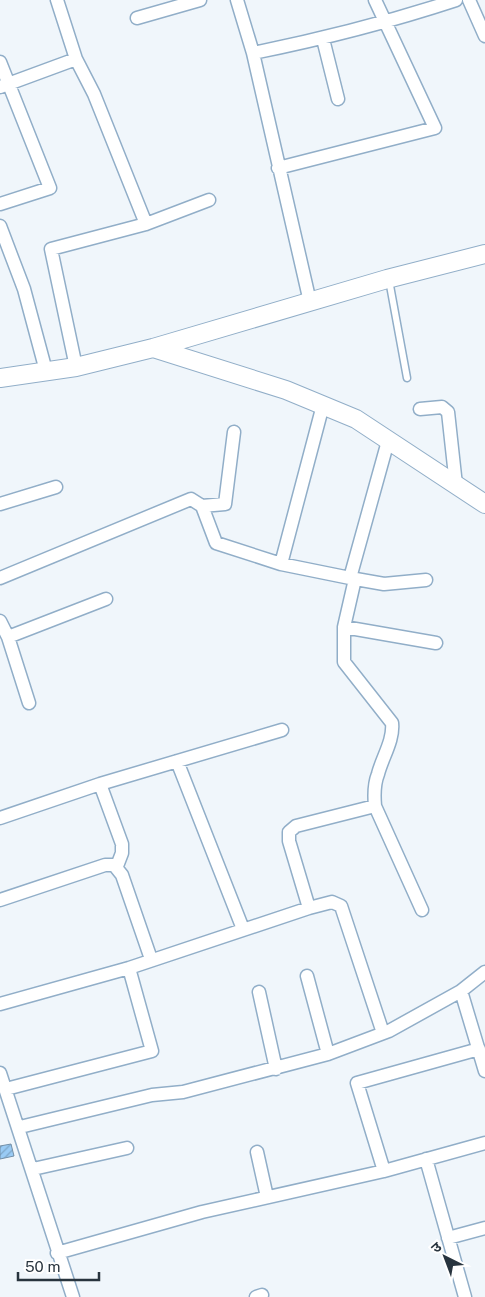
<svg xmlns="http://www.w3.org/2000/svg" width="485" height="1297" font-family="'Public Sans','Noto Sans Devanagari',sans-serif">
<defs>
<pattern id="building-hatch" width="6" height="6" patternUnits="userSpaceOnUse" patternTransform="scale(1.25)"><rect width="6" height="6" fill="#99cbf5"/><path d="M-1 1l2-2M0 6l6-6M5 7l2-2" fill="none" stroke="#7da6c8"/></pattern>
</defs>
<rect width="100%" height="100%" fill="#f0f6fb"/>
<path fill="url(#building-hatch)" stroke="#738fa7" d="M11 1144 14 1156 0 1159V1146Z"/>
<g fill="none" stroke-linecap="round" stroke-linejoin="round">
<defs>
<path id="lane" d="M389 280 407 378"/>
<path id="street" d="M57 0 76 59 94 94 146 224 51 249 76 367
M237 0 253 53 310 302
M469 0 485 36
M137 18 200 0
M323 39 338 99
M253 53C322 39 389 22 456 0
M0 62 50 188 0 204
M0 87 76 59
M278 168 435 128 375 0
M146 224 209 200
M0 226 24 289 46 371
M420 409 442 407 448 412 456 485
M0 504 56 487
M202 506 225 504 234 432
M281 564 323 405
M0 578 191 499 202 506 216 543 281 564 350 578 388 441
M350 578 384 584 426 580
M355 579 344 627V662L392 723C394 740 382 758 378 774 374 784 374 795 375 806L422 910
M0 621 8 637 106 599
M344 627 436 643
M8 637 29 703
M177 761 243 929
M100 784 122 844V853L117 866
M0 818 100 784 282 730
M0 900 105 865H114L122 875 151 959
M309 908 332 902 341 906 383 1033
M307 976 328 1054
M461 991 485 1071
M259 992 276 1069
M0 1004 129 968 309 908 289 841V832L296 826 375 806
M0 1073 73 1297
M6 1089 152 1051 129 968
M20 1127 152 1095 183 1092 328 1054 389 1031 461 991 485 972
M257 1152 267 1197
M426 1159 465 1297
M33 1169 127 1148
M384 1171 357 1083 479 1049
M448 1238 485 1228
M57 1253 202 1212 384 1171 485 1143
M256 1297 262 1295"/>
<path id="secondary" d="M153 348 286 390 356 419 485 504
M0 378 76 367 153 348 387 279 485 254"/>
</defs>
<use href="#lane" stroke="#91aec8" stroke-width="9"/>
<use href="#street" stroke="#91aec8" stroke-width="15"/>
<use href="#secondary" stroke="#91aec8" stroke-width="20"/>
<use href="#lane" stroke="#fff" stroke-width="6"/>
<use href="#street" stroke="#fff" stroke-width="12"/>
<use href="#secondary" stroke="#fff" stroke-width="18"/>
</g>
<g transform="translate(445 1257) rotate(318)" stroke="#ffffff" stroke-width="4" paint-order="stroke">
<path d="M0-4L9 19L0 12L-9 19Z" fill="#28343e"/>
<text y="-8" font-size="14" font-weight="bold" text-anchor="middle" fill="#28343e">उ</text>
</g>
<path d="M18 1272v8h81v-8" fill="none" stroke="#28343e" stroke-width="2.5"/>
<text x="25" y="1272" font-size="15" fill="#28343e" stroke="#ffffff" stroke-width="4" paint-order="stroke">50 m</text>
</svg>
